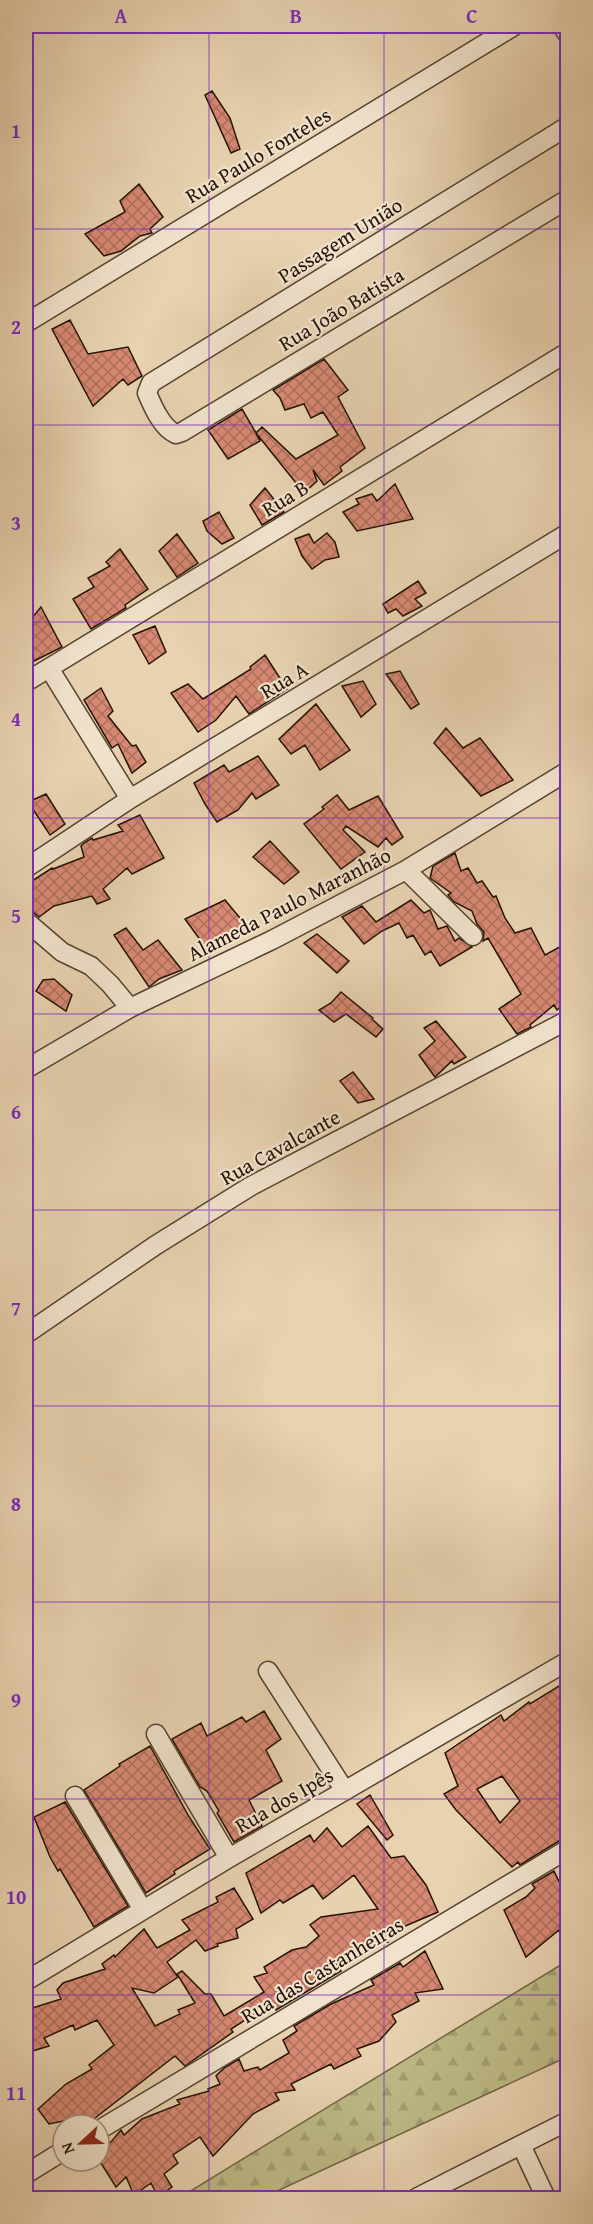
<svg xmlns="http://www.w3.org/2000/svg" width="593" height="2224" font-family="'Gentium Book Plus',serif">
<defs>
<pattern id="forest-firs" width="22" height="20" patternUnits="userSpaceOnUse" patternTransform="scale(1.5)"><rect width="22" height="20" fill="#bdba86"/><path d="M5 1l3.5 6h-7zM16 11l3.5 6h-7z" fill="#a29f72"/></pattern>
<pattern id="building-cross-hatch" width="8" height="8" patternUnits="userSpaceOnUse" patternTransform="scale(1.5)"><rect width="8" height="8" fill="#d78973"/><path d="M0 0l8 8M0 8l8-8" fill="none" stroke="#ae6f5c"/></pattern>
</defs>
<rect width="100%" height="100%" fill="#e8d2b0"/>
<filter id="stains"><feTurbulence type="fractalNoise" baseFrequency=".00333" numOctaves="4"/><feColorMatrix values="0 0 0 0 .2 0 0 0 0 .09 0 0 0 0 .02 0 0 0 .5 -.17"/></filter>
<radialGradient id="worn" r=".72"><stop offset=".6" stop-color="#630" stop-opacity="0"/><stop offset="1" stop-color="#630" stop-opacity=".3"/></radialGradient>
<path fill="url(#forest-firs)" stroke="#706646" stroke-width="1.5" d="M567 1961V2057L262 2198H179Z"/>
<path fill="url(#building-cross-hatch)" stroke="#241306" stroke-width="1.5" fill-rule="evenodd" d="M212 91 230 118 240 149 231 153 205 95Z
M139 184 163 217 150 229 152 233 140 236 121 251 104 256 85 234 125 212 120 201Z
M70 320 88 354 128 347 142 376 128 385 123 379 93 406 52 329Z
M324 359 348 390 338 397 365 448 340 467 342 471 324 485 313 470 317 481 304 493 256 433 260 441 228 459 208 430 242 409 256 433 262 427 296 459 338 435 323 412 311 418 304 404 285 410 280 398 273 390Z
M395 484 413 519 357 531 343 512 359 504 356 499 372 494 377 501Z
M265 488 284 512 262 525 250 505Z
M219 512 234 538 222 544 207 531 203 521Z
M327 533 335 542 339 557 325 560 312 569 302 556 295 539 309 534 314 543Z
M177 534 198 563 177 577 159 551Z
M120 549 148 589 125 605 126 608 91 629 73 599 94 587 88 578 110 566 106 562Z
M418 581 426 593 415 599 422 606 403 616 396 609 388 613 383 604Z
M41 607 62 647 32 662 26 656V625Z
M155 626 166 652 149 664 133 635Z
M265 655 287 689 249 714 236 696 216 720 198 732 171 693 188 684 203 699 251 669 250 667Z
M400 671 419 704 411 709 386 674Z
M363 681 376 704 361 717 342 686Z
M101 688 113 711 108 716 132 746 136 745 146 762 132 773 118 744 112 748 84 700Z
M316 704 350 750 320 770 305 745 291 754 279 739Z
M446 728 463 748 480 738 513 780 481 796 434 743Z
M258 756 279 785 256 799 252 793 238 810 217 822 205 804 194 783 224 765 229 772Z
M46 794 65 824 50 835 28 802Z
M337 795 349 810 378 796 403 837 392 845 386 838 378 847 346 826 343 830 365 852 341 869 304 824 324 809 322 807Z
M140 815 164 858 132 874 127 868 103 889 110 899 97 904 92 896 54 906 39 917 33 912 26 910V885L52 868 53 869 84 857 81 846 84 843 92 838 93 840 123 831 118 825Z
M270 841 299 872 284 884 253 857Z
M455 853 461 871 468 868 477 883 482 881 493 897 496 896 505 918 515 933 531 928 545 955 567 943V1002L557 1010 554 1005 530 1025 531 1027 517 1034 499 1009 521 994 488 938 483 941 484 932 477 924 472 911 454 902 448 895 451 893 430 878 433 866Z
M225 900 250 930 236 938 234 934 209 952 185 919Z
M411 900 424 913 430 910 438 929 447 926 455 941 459 938 472 947 440 966 431 951 425 955 413 935 407 938 399 923 382 931 364 944 342 917 362 906 376 922Z
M126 928 143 950 158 940 182 970 159 979 149 987 114 935Z
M317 934 349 961 337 973 304 943Z
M54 979 72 995 66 1011 36 991 43 980Z
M341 992 373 1018 372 1019 383 1029 376 1037 346 1014 334 1022 319 1010 331 1003Z
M436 1021 466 1057 454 1064 452 1061 435 1077 419 1055 435 1041 424 1028Z
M353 1072 374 1099 358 1103 340 1081Z
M567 1681V1836L520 1865 518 1862 512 1867 456 1810 444 1794 458 1786 445 1753 501 1715 504 1721 529 1702 530 1704ZM502 1776 520 1801 500 1823 477 1789Z
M264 1711 281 1739 266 1750 282 1781 249 1800 262 1826 234 1842 217 1813 219 1811 207 1791 200 1787 172 1739 201 1723 207 1736 242 1717 246 1722Z
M150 1746 188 1815 210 1849 174 1871 175 1874 146 1893 84 1790 120 1766 119 1764Z
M370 1795 393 1835 387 1840 357 1804Z
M65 1802 128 1906 94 1927 60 1869 58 1871 50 1857 34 1817Z
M368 1826 391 1858 404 1856 426 1885 438 1912 384 1935 388 1942 364 1943 336 1963 341 1971 276 2010 273 2006 269 2008 267 2006 231 2029 233 2032 185 2066 175 2056 86 2125H71L68 2120 49 2124 38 2109 66 2084 92 2069 89 2065 114 2045 97 2020 75 2030 73 2025 44 2038 49 2046 26 2053V2010L61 1999 57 1990 63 1983 105 1969 102 1964 114 1955 115 1957 144 1929 157 1948 190 1930 182 1920 218 1902 216 1897 234 1888 253 1919 236 1929 238 1938 217 1944 218 1946 205 1951 196 1940 167 1962 178 1977 154 1993 132 1988 155 2026 180 2014 178 2010 195 2003 177 1974 182 1971 205 1994H211L224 2016 264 1992 254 1977 267 1973 264 1967 292 1950 306 1947 319 1936 310 1925 321 1917 378 1909 354 1875 323 1899 313 1885 283 1903 280 1900 261 1913 246 1873 310 1835 314 1842 327 1828 342 1847Z
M554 1871 565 1894 561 1895 567 1909V1944L559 1930 526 1957 504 1910 526 1897 535 1888 532 1884Z
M425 1951 443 1989 415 1993 419 2001 392 2015 396 2022 379 2041 357 2049 361 2056 334 2069 331 2064 291 2084 295 2090 275 2093 279 2100 253 2114 213 2156 200 2137 173 2155 178 2163 164 2174 172 2187 158 2197 151 2183 134 2195 126 2177 116 2187 99 2160V2149L111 2142 121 2130 124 2135 142 2119 180 2104 177 2100 209 2091 208 2089 220 2084 216 2076 224 2068 239 2059 244 2071 258 2067 260 2070 289 2053 283 2040 297 2031 294 2026 331 2004 374 1985 371 1980 400 1963 403 1967Z"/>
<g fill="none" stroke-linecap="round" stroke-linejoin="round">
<defs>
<path id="street" d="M562 26 568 35
M568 126 151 383 147 393C153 407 162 428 176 434L182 432 568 199
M26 323 514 26
M49 668 130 799
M26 682 568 352
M26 868 130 799 568 533
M406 870 473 936
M26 921 62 952 91 966 110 984 130 1008
M26 1069 130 1008 272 940 406 870 568 771
M26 1334 156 1245 251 1186 568 1020
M268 1671 345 1791
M156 1734 229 1858
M75 1796 143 1910
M26 1981 229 1858 568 1661
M99 2130 568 1849
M521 2145 546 2198
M26 2174 63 2151
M416 2198 568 2121"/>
</defs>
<use href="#street" stroke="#554330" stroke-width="21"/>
<use href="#street" stroke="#f0e2cc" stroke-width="18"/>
</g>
<path fill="none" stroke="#7b2cbf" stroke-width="1.5" stroke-opacity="0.55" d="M209 26V2198M384 26V2198M26 229H568M26 425H568M26 622H568M26 818H568M26 1014H568M26 1210H568M26 1406H568M26 1602H568M26 1799H568M26 1995H568"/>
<g text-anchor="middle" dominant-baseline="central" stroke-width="4.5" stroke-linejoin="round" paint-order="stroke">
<g font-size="21" fill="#241306" stroke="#f0e2cc">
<text transform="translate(258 155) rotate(-31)">Rua Paulo Fonteles</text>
<text transform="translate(340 240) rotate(-32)">Passagem União</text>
<text transform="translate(341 309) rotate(-31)">Rua João Batista</text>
<text transform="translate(285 498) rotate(-31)">Rua B</text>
<text transform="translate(284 680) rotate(-31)">Rua A</text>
<text transform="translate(289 904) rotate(-27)">Alameda Paulo Maranhão</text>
<text transform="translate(280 1147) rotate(-29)">Rua Cavalcante</text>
<text transform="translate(284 1800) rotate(-30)">Rua dos Ipês</text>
<text transform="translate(322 1970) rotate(-31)">Rua das Castanheiras</text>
</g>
</g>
<rect width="593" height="2224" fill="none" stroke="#e8d2b0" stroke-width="66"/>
<g transform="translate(81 2143) rotate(248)"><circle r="28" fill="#f0e2cc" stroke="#9e8f7d" stroke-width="1.5"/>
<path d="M0-4.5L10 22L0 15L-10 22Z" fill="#8f2418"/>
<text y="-9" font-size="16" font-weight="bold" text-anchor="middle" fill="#241306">N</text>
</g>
<rect x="33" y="33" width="527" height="2158" fill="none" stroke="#7b2cbf" stroke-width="2"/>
<g font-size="20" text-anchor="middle" font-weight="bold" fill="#7b2cbf">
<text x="121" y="23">A</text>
<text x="296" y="23">B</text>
<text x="472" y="23">C</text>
<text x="16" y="138">1</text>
<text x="16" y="334">2</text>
<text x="16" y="530">3</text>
<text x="16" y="726">4</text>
<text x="16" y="923">5</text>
<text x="16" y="1119">6</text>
<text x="16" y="1315">7</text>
<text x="16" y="1511">8</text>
<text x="16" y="1707">9</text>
<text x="16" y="1904">10</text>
<text x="16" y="2100">11</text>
</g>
<rect width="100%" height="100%" filter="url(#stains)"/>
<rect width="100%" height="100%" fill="url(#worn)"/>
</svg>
